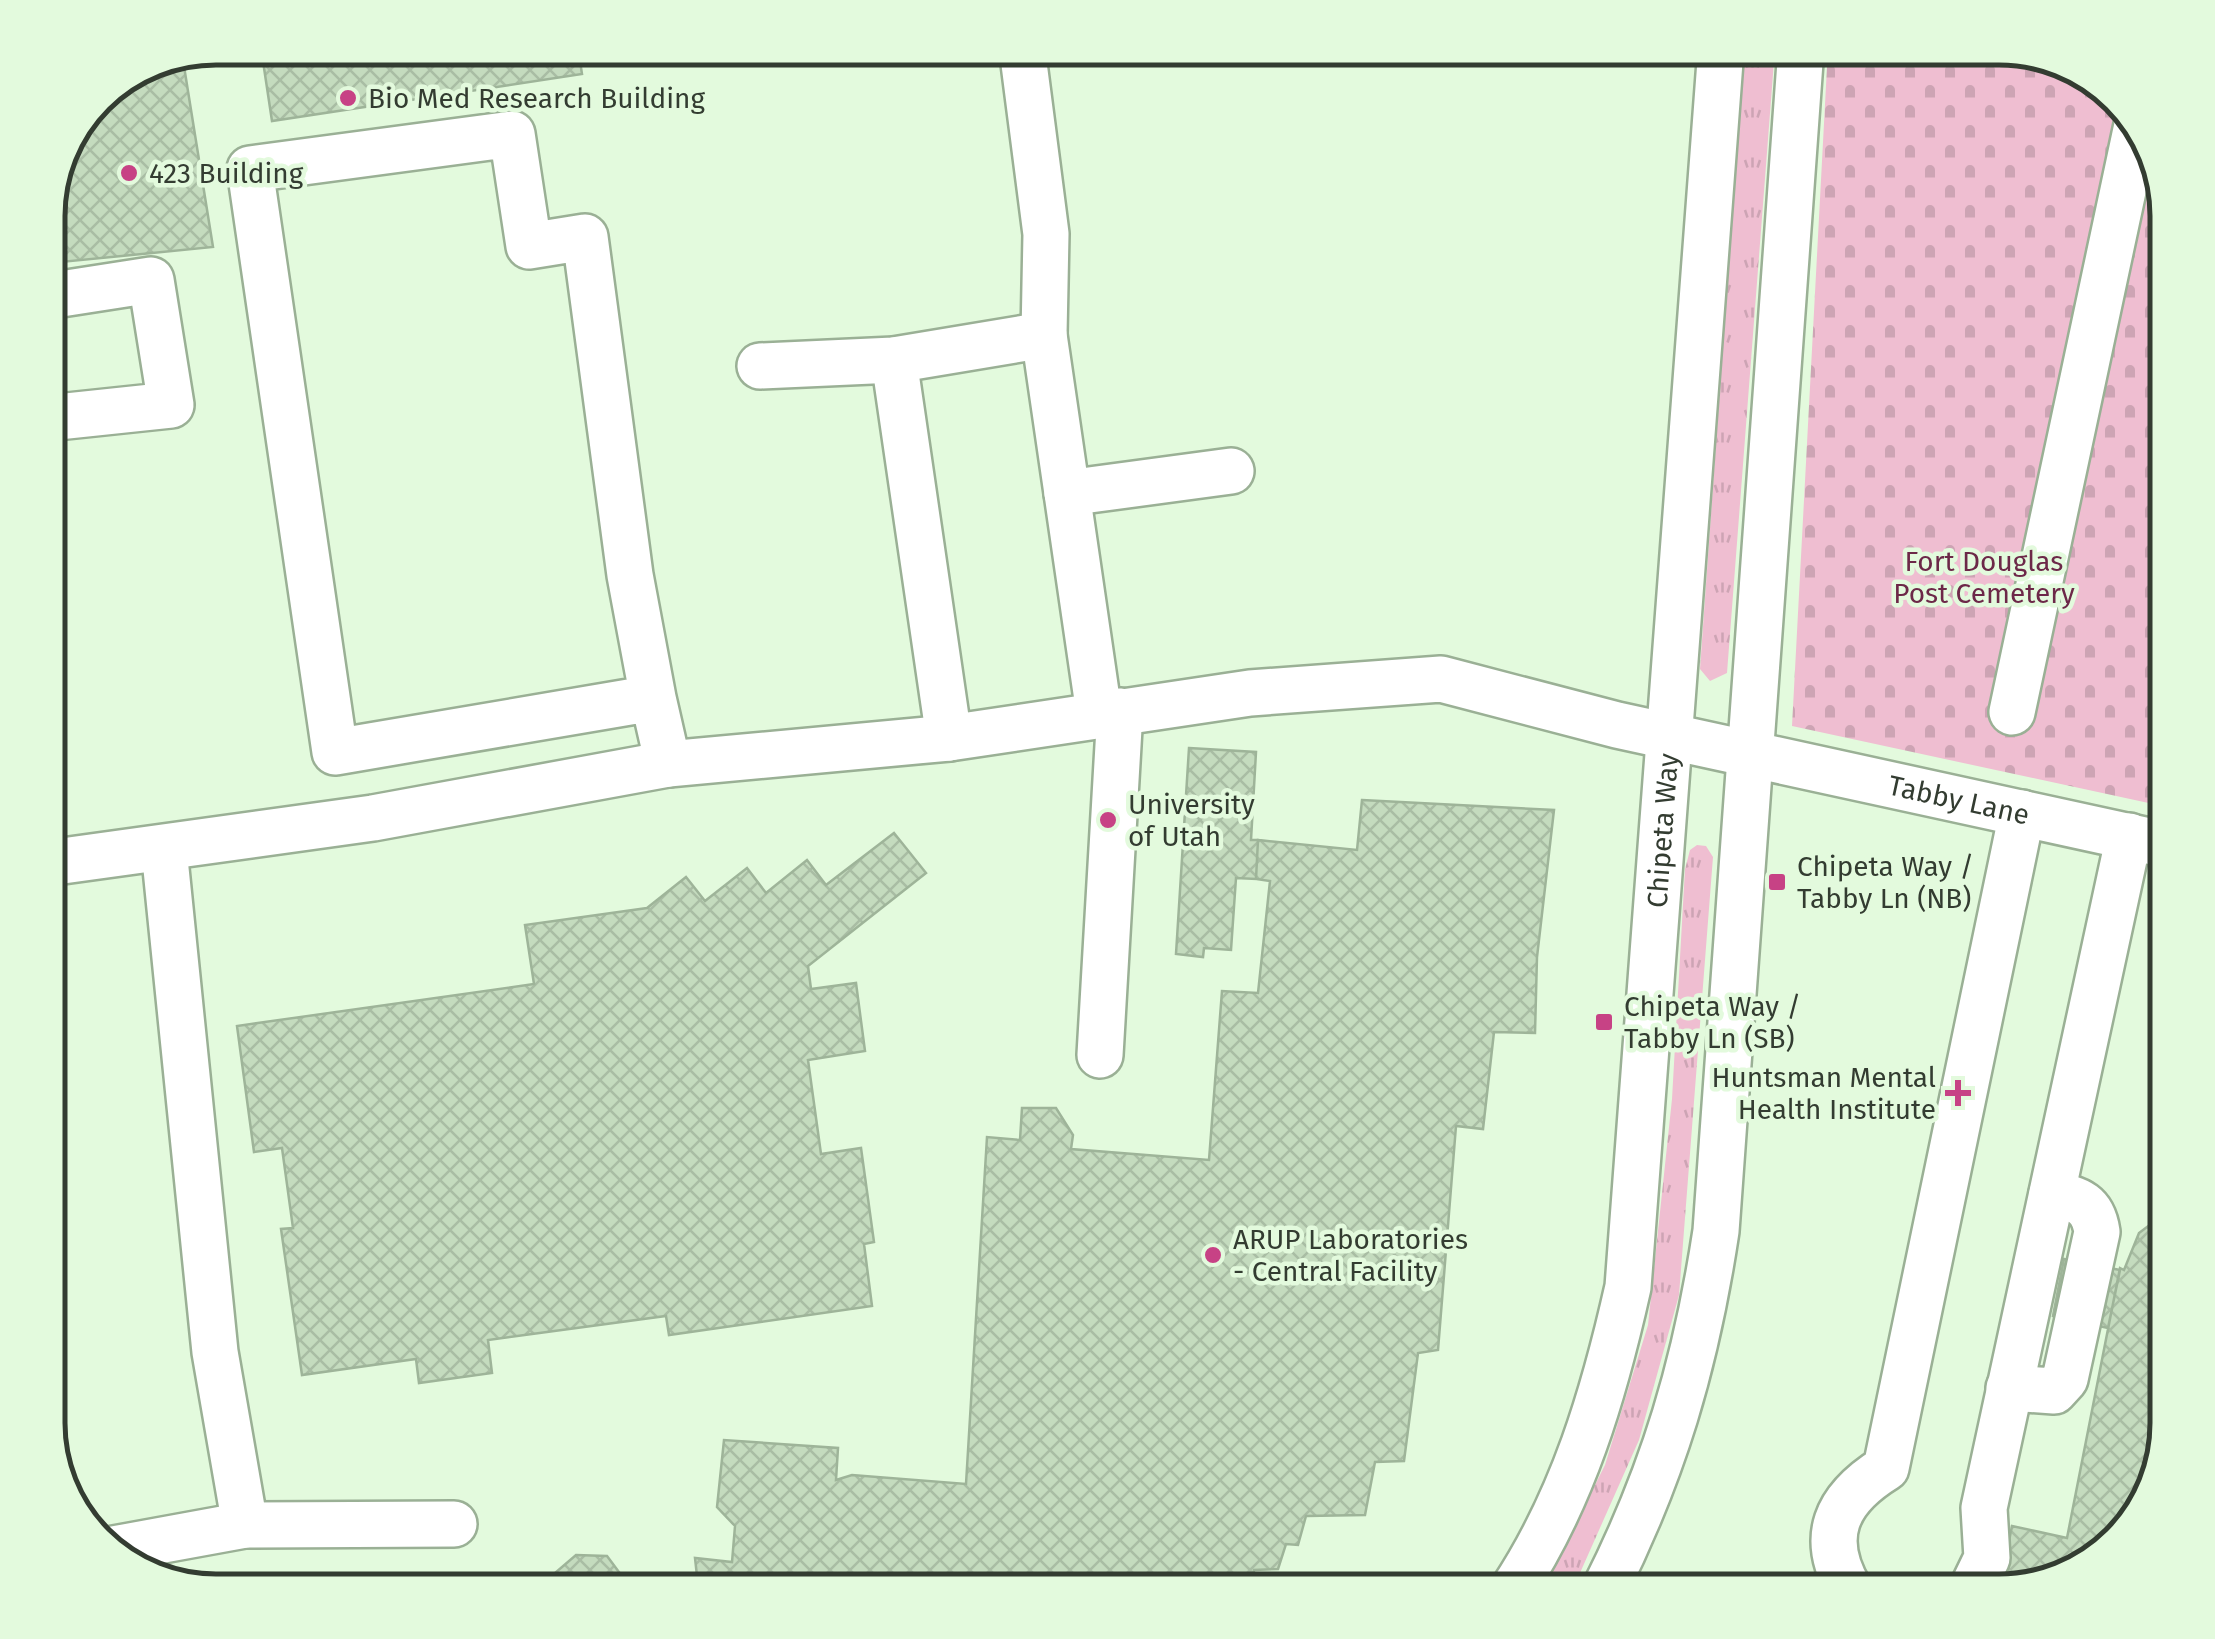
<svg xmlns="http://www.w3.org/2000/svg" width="2215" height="1639" font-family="'Fira Sans',sans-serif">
<defs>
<pattern id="grass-tufts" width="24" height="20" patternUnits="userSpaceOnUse" patternTransform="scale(2.5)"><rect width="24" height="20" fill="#efbed1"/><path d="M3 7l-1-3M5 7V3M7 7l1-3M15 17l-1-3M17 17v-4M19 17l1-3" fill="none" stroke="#cda4b4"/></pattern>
<pattern id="cemetery-stones" width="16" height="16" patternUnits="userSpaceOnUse" patternTransform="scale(2.5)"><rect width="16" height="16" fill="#efbed1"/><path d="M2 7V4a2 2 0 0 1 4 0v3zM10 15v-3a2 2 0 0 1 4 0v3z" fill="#cda4b4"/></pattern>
<pattern id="building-cross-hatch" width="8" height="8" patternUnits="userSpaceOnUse" patternTransform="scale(2.5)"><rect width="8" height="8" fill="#c4dbbe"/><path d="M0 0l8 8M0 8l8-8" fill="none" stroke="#a9bda4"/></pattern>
</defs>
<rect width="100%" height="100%" fill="#e3fadd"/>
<path fill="url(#grass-tufts)" d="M1744 48H1775L1727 673 1710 681 1700 669Z
M1697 845 1706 846 1713 857 1679 1295 1639 1440 1572 1591H1542L1605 1465 1648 1325 1672 1099 1685 869 1690 850Z"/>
<path fill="url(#cemetery-stones)" d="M1828 48C1933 48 2092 29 2149 140 2160 161 2162 193 2167 215V807L1792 726Z"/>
<path fill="url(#building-cross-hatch)" stroke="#9eb499" stroke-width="2.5" d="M261 48H578L582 74 272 121Z
M183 60 213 247 51 263 48 204 65 142 104 90Z
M1189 748 1256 752 1251 840H1258L1256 879 1236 878 1231 950 1204 948 1203 957 1176 954Z
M1362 800 1554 810 1537 957 1535 1033 1494 1032 1483 1129 1456 1126 1438 1350 1418 1353 1404 1461 1375 1462 1365 1515 1306 1516 1298 1545 1286 1544 1278 1569 1254 1570 1252 1591H672L676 1575 697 1576 695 1558 732 1562 735 1526 717 1507 724 1440 838 1448 836 1480 852 1475 966 1484 987 1137 1020 1140 1022 1108H1056L1073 1135 1071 1149 1209 1160 1222 991 1258 993 1270 881 1256 879 1258 840 1357 850Z
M894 833 926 873 808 966 811 989 856 983 865 1051 808 1060 821 1154 861 1148 874 1242 864 1244 872 1306 669 1335 666 1316 488 1340 492 1373 419 1383 416 1359 302 1375 281 1229 293 1228 282 1148 254 1152 237 1026 534 984 525 925 647 908 686 877 705 901 747 868 766 893 807 860 826 885Z
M2167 1191V1424L2132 1526 2073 1574 1999 1591 2012 1526 2067 1538 2120 1268 2124 1270 2139 1233 2163 1215Z
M2064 1259 2120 1270 2108 1328 2053 1316Z
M576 1555 607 1556 633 1591H534Z"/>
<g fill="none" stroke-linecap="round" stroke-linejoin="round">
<defs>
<g id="minor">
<path d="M1022 48 1046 234 1044 335 1099 713"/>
<path d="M894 360 949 738"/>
<path d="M760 366 894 360 1044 335"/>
<path d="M48 418 171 405 151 280 48 296"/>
<path d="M1067 493 1231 471"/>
<path d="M653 698 630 575 585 237 529 246 512 134 250 169 335 752 653 698 668 764"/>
<path d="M2012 712 2137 125"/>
<path d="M164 849 215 1352 245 1525"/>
<path id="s1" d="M48 863 373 818 668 764 949 738 1250 693 1441 679 1617 725 2167 845"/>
<path d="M1100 1055 1120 711"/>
<path d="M2009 1388 2054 1391 2065 1379 2097 1232C2093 1204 2079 1199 2052 1194"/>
<path d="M108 1550 245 1525 454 1524"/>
<path id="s2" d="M1512 1591C1573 1499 1604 1394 1628 1287L1721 48"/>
<path d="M1604 1591C1664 1472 1696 1363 1716 1231L1801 48"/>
<path d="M1850 1591C1818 1537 1836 1499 1886 1468L2022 813"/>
<path d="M1971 1591 1987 1558 1984 1508 2129 836"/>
</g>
</defs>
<use href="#minor" stroke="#9ab095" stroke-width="50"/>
<use href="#minor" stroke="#fff" stroke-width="45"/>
</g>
<g fill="#c74285" stroke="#e3fadd" stroke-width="4">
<circle cx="348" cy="98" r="10"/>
<circle cx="129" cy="173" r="10"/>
<circle cx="1108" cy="820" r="10"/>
<rect x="1767" y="872" width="20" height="20" rx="5"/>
<rect x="1594" y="1012" width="20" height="20" rx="5"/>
<path d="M1953 1078h10v10h10v10h-10v10h-10v-10h-10v-10h10z"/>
<circle cx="1213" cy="1255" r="10"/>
</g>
<g text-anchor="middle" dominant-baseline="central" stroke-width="9" stroke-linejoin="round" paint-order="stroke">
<g font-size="28" fill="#333c31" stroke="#e3fadd" text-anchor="start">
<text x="368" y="98">Bio Med Research Building</text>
<text x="149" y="173">423 Building</text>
<text x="1128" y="804">University<tspan x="1128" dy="32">of Utah</tspan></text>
<text x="1797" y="866">Chipeta Way /<tspan x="1797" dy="32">Tabby Ln (NB)</tspan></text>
<text x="1624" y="1006">Chipeta Way /<tspan x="1624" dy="32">Tabby Ln (SB)</tspan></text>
<text x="1936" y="1077" text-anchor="end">Huntsman Mental<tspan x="1936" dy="32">Health Institute</tspan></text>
<text x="1233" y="1239">ARUP Laboratories<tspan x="1233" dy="32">- Central Facility</tspan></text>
</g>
<g font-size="28" fill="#6c2848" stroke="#e3fadd">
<text x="1984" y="561">Fort Douglas<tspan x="1984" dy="32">Post Cemetery</tspan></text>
</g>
<g font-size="28" fill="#333c31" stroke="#e3fadd">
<text stroke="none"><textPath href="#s1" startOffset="1938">Tabby Lane</textPath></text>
<text stroke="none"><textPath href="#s2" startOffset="785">Chipeta Way</textPath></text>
</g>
</g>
<path d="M0 0H2215V1639H0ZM216 65H1999A151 151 0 0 1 2150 216V1423A151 151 0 0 1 1999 1574H216A151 151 0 0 1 65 1423V216A151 151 0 0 1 216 65Z" fill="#e3fadd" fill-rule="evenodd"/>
<path fill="none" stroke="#333c31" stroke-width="5" d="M216 65H1999A151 151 0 0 1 2150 216V1423A151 151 0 0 1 1999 1574H216A151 151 0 0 1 65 1423V216A151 151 0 0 1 216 65Z"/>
</svg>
